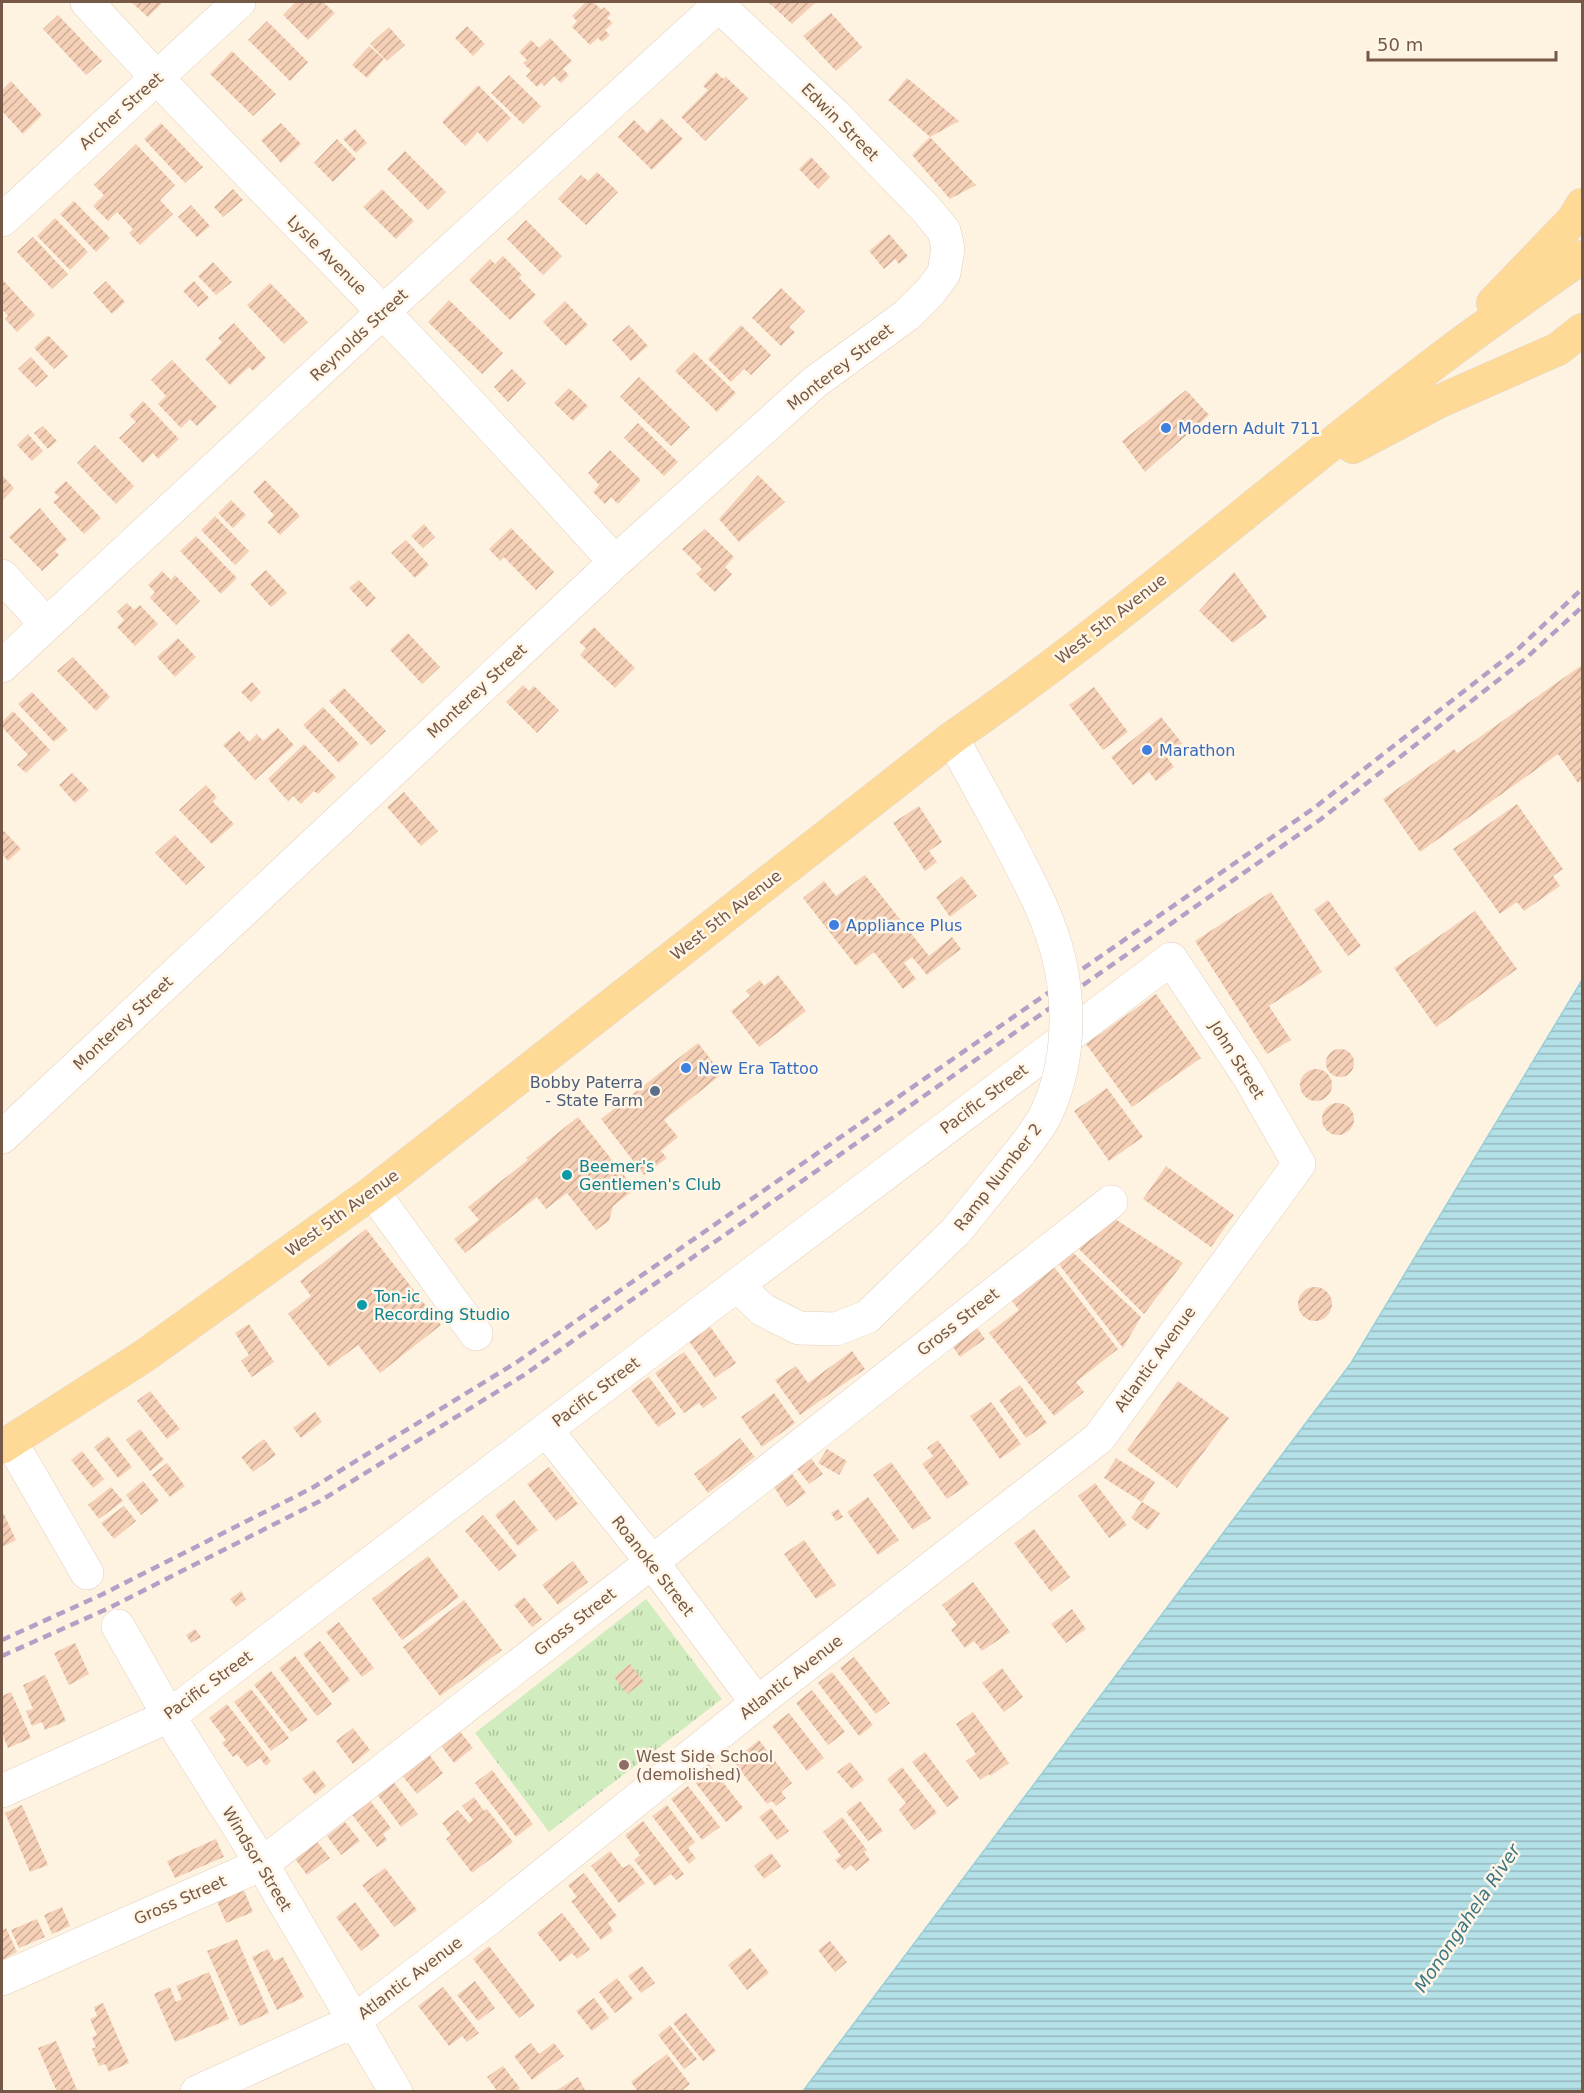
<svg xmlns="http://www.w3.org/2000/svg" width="1584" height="2093" font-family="'DejaVu Sans',sans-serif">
<defs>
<pattern id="grass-tufts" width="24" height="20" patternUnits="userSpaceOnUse" patternTransform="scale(1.5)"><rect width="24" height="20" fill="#d1ecbf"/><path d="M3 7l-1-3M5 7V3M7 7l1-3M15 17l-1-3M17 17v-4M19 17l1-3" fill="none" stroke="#aec29d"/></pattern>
<pattern id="water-rules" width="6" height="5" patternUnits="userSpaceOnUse" patternTransform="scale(1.5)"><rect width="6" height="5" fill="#b4e0e8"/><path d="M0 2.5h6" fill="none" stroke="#97b8be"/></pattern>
<pattern id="building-hatch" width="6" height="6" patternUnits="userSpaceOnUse" patternTransform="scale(1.5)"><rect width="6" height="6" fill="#f5d0b7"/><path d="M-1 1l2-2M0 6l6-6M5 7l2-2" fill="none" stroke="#cbac97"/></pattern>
</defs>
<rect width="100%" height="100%" fill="#fef3e1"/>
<path fill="url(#grass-tufts)" d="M646 1599 722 1699 549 1832 475 1733Z"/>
<path fill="url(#water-rules)" stroke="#9ad0da" stroke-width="1.5" d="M1582 980V2091H803L1351 1363Z"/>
<path fill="url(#building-hatch)" d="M131 2H163L148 17Z
M296 2H323L335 13 308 40 283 15Z
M586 2H593L602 10 604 7 611 14 607 18 613 23 605 30 610 35 602 42 598 38 590 45 572 27 577 21 572 16Z
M768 2H816L792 24Z
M831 13 862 47 836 71 803 36Z
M58 15 102 61 86 75 43 29Z
M267 21 308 62 290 81 248 40Z
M467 26 485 44 473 56 455 38Z
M389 27 405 45 387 61 370 44Z
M550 38 572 61 563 69 569 75 561 83 554 76 544 86 541 83 537 87 526 76 531 71 523 63 527 60 519 52 531 40 539 48Z
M369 46 384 59 367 78 352 65Z
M232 51 276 94 253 116 210 74Z
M716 72 723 79 726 77 748 98 705 141 681 117 708 90 703 86Z
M509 75 541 106 523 124 491 93Z
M907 78 959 121 930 137 888 100Z
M11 81 42 115 23 134 2 111V90Z
M478 85 511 118 487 142 478 132 465 146 442 122Z
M661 118 683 139 652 170 618 137 634 120 647 133Z
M161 123 203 167 185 183 144 139Z
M281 123 301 144 281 163 261 140Z
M355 129 367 143 356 153 343 139Z
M930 137 976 185 950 199 912 155Z
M337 139 356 159 333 182 314 163Z
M136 144 175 185 160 200 173 214 140 245 129 233 133 229 117 212 108 221 93 206 104 195 94 185Z
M405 151 446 192 428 210 387 169Z
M811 157 830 177 818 189 799 169Z
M597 172 618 192 586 225 558 199 581 175 588 181Z
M233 189 243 200 223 217 214 207Z
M382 189 414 221 396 239 363 207Z
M74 201 110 238 96 252 60 214Z
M191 205 210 226 197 237 178 217Z
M55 218 88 252 70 270 37 236Z
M526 220 562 256 543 275 507 239Z
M889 234 908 256 899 264 895 259 884 269 869 251Z
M33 237 68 274 52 289 17 252Z
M503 256 522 275 519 278 536 295 510 320 469 280 490 259 495 264Z
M213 262 232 282 216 295 198 276Z
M2 279 35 315 17 332 5 319 8 316 2 309Z
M106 281 125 302 112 314 93 293Z
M194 281 209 298 198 307 183 291Z
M270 283 308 322 284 344 247 305Z
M781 288 805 311 789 327 795 332 781 346 752 318Z
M449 300 503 353 482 374 428 322Z
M565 301 588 325 566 346 543 322Z
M234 323 266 358 253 371 249 367 230 385 205 359 222 342 218 338Z
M629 325 648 346 631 361 612 340Z
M741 325 771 355 751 375 744 369 731 382 708 359Z
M48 335 68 356 54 369 34 348Z
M694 352 736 393 717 412 675 371Z
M31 357 48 376 36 387 18 369Z
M172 360 217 407 197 426 190 419 181 428 158 404 166 396 151 380Z
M512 369 526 383 508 402 494 387Z
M639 377 690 427 671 446 620 397Z
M569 388 588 406 573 421 554 403Z
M1186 390 1209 415 1145 472 1122 441Z
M143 401 179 439 158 459 153 453 143 463 119 438 136 422 129 415Z
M638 423 678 462 664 476 624 438Z
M43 426 57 441 48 449 34 433Z
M28 434 43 451 32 461 17 445Z
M95 445 134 486 116 504 77 463Z
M610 450 641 480 618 504 611 497 605 504 593 492 599 485 588 473Z
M2 475 14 488 2 501Z
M758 475 785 502 739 542 719 519Z
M265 480 300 516 280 535 267 522 274 515 253 492Z
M66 481 101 518 84 534 53 502 59 497 54 492Z
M231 500 246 515 233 528 218 513Z
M40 508 67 540 55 551 59 555 42 571 9 537Z
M215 516 249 551 235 565 201 530Z
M424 524 435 537 423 548 411 536Z
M511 528 554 572 536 590 504 557 500 561 489 549Z
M705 529 734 557 725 567 732 574 715 592 696 574 702 569 682 549Z
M196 536 237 578 221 594 180 551Z
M406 540 429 565 415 578 391 553Z
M266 570 287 593 271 607 250 584Z
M162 571 171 580 175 575 200 601 176 625 150 598 155 592 148 585Z
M1234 572 1267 617 1233 643 1199 611Z
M359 580 376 598 367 607 349 588Z
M127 603 134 610 140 605 158 624 135 646 117 627 124 620 117 612Z
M594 627 635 668 615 688 580 655 586 648 579 642Z
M408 633 440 667 422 684 390 650Z
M178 638 196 657 175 677 157 657Z
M73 657 110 697 96 711 57 671Z
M1582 665V780L1578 783 1558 754 1420 852 1383 799 1454 749 1457 753Z
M252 682 261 692 251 702 241 692Z
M523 685 529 691 534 686 559 710 537 733 506 702Z
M1094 687 1128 732 1103 750 1069 705Z
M344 688 386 731 371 745 329 701Z
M32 692 68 730 54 742 18 704Z
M323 707 359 744 339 763 303 725Z
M13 711 50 750 26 773 17 765 28 755 2 727V722Z
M1161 717 1182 743 1166 756 1174 767 1156 781 1149 772 1133 785 1111 757Z
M278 728 294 745 255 780 223 745 239 731 249 742 257 734 263 741Z
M304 744 336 777 318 794 314 791 301 804 293 796 288 801 268 779Z
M72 773 89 790 75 803 59 785Z
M206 785 217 797 213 802 234 824 212 844 179 810Z
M404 792 438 831 421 846 387 807Z
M1517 804 1563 869 1553 876 1560 886 1524 911 1517 902 1500 914 1453 849Z
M919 806 942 842 929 851 937 862 925 871 893 823Z
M4 831 21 849 8 861 2 854V833Z
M175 835 205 867 186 885 155 853Z
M865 875 929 956 952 937 961 949 927 975 912 957 904 963 916 979 903 989 874 952 856 966 803 898 824 881 836 896Z
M962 876 977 896 950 917 936 897Z
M1271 892 1322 972 1269 1006 1291 1040 1267 1054 1195 941Z
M1328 900 1361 946 1348 956 1314 910Z
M1475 911 1517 969 1436 1027 1394 968Z
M778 975 806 1011 759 1047 731 1011 750 996 746 991 760 980 764 986Z
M1156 994 1201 1058 1132 1107 1086 1044Z
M698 1043 722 1074 664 1120 678 1137 661 1151 667 1158 644 1175 601 1119Z
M1326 1063a14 14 0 1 1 28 0a14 14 0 1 1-28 0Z
M1300 1085a16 16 0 1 1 32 0a16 16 0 1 1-32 0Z
M1107 1088 1143 1137 1109 1161 1074 1111Z
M1322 1119a16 16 0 1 1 32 0a16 16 0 1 1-32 0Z
M578 1117 635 1189 613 1206 609 1221 596 1230 567 1193 546 1209 537 1197 465 1253 454 1239 479 1220 468 1207 528 1160 526 1158Z
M1166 1166 1234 1215 1211 1247 1143 1199Z
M1112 1217 1183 1263 1144 1314 1072 1242Z
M366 1229 441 1325 380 1373 358 1345 329 1367 288 1314 311 1296 300 1281Z
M1067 1247 1141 1317 1123 1348 1055 1259Z
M1051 1263 1118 1349 1076 1382 1084 1392 1054 1416 989 1333 1019 1310 1008 1296Z
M1298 1304a17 17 0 1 1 34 0a17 17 0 1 1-34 0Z
M973 1322 985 1339 960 1357 948 1340Z
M249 1324 274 1362 252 1377 241 1361 249 1355 235 1333Z
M709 1325 736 1363 715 1378 688 1340Z
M852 1351 865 1369 800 1415 775 1380 796 1366 808 1383Z
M684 1352 717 1398 703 1408 699 1403 684 1413 655 1373Z
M649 1377 676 1414 658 1427 631 1390Z
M1178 1381 1229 1418 1177 1488 1127 1450Z
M1020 1385 1047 1423 1026 1438 999 1400Z
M150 1391 180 1429 167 1439 137 1401Z
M774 1393 795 1423 762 1447 741 1417Z
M991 1402 1021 1444 1000 1459 970 1416Z
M315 1412 322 1422 301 1438 293 1428Z
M140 1429 164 1460 150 1471 126 1440Z
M108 1436 132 1467 118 1478 94 1447Z
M740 1438 755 1457 708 1493 694 1474Z
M264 1439 276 1455 253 1472 241 1457Z
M938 1440 969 1484 947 1499 922 1464 933 1456 927 1448Z
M827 1449 847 1461 839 1475 818 1463Z
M82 1451 104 1479 93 1488 71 1460Z
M806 1452 823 1474 809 1484 792 1462Z
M1116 1458 1155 1482 1142 1502 1104 1478Z
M891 1462 931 1518 913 1530 873 1475Z
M167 1463 185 1486 170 1497 152 1475Z
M549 1467 578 1504 556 1521 527 1484Z
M792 1474 806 1493 787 1507 774 1487Z
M143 1481 159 1501 141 1515 126 1495Z
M1095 1483 1127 1525 1109 1538 1078 1496Z
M111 1487 123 1501 99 1519 88 1505Z
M868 1497 899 1540 878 1555 847 1512Z
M514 1500 538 1530 518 1546 495 1515Z
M1142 1502 1160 1513 1148 1530 1131 1518Z
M124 1506 136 1521 114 1539 101 1523Z
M838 1509 843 1517 836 1521 831 1513Z
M2 1510 16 1540 2 1547Z
M483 1515 517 1556 499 1571 465 1531Z
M1034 1529 1070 1577 1051 1592 1014 1543Z
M804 1540 836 1585 816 1599 784 1554Z
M428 1556 459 1597 402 1640 372 1599Z
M573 1561 588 1582 558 1605 542 1585Z
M973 1582 1010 1632 982 1651 974 1641 965 1648 951 1630 957 1625 942 1605Z
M241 1591 246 1599 236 1607 230 1599Z
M524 1597 542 1619 532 1627 514 1605Z
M464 1600 502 1650 440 1696 403 1647Z
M1072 1609 1086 1629 1066 1643 1051 1624Z
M339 1622 374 1668 362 1677 326 1632Z
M195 1629 201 1637 191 1643 186 1635Z
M320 1641 350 1680 333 1693 303 1654Z
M75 1643 89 1674 69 1685 54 1653Z
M295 1656 332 1704 317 1716 279 1668Z
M854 1657 890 1703 876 1714 840 1668Z
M630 1664 644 1682 627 1694 614 1677Z
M1002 1668 1023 1697 1004 1712 982 1683Z
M271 1671 308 1720 291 1732 254 1685Z
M832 1672 873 1725 859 1736 818 1683Z
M45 1675 66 1721 45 1730 42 1722 32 1726 26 1711 33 1709 23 1685Z
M251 1689 289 1738 271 1751 234 1702Z
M812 1690 845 1732 828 1745 796 1703Z
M11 1692 31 1738 8 1748 2 1733V1696Z
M227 1704 271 1761 266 1766 260 1758 247 1767 237 1754 233 1757 222 1743 226 1740 209 1718Z
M973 1712 1009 1763 990 1776 989 1774 980 1780 966 1761 976 1754 956 1724Z
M789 1713 824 1758 807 1771 772 1726Z
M353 1728 370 1750 353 1764 336 1741Z
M458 1729 473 1748 454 1763 439 1743Z
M759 1740 792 1783 781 1792 786 1798 776 1806 772 1801 767 1804 733 1761Z
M925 1752 959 1798 947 1807 912 1762Z
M428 1753 443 1773 417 1794 401 1774Z
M850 1762 864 1780 852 1789 837 1772Z
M708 1763 743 1808 726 1822 691 1777Z
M902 1767 937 1813 914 1830 899 1810 906 1803 887 1779Z
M314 1770 326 1786 315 1795 302 1779Z
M492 1770 533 1824 516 1837 475 1783Z
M392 1780 418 1814 401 1827 376 1793Z
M688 1786 720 1827 702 1840 671 1799Z
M474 1797 484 1811 487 1809 513 1842 472 1873 446 1839 451 1835 442 1823 458 1810 469 1823 473 1820 462 1806Z
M368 1798 391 1828 383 1834 387 1840 377 1847 350 1812Z
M860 1801 883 1831 868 1841 846 1812Z
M22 1805 48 1865 30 1872 5 1813Z
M667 1805 695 1842 688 1848 696 1858 689 1864 652 1816Z
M771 1808 789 1831 777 1840 759 1817Z
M842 1817 867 1850 864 1852 870 1860 856 1871 851 1865 844 1870 835 1860 841 1856 823 1832Z
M643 1821 684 1874 676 1880 671 1874 655 1886 634 1860 640 1855 625 1835Z
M345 1822 360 1841 341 1855 327 1836Z
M216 1839 224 1857 175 1878 167 1861Z
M315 1839 330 1858 307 1875 293 1856Z
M610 1851 623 1868 630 1864 645 1883 619 1903 591 1866Z
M771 1853 781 1866 764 1879 754 1866Z
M385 1868 417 1910 394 1927 362 1885Z
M584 1873 617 1916 608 1923 613 1931 601 1940 571 1901 577 1897 568 1885Z
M243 1888 253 1912 226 1923 216 1899Z
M355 1902 380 1936 361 1951 336 1917Z
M62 1907 70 1926 52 1934 44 1915Z
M562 1913 590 1949 577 1959 572 1953 560 1962 537 1933Z
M37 1919 45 1937 19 1948 11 1930Z
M6 1928 17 1952 2 1960V1931Z
M237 1939 269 2013 240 2026 207 1951Z
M830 1941 847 1962 835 1972 818 1950Z
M489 1946 535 2006 519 2018 473 1959Z
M750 1948 769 1973 747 1990 728 1965Z
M268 1949 274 1961 283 1957 304 1997 277 2010 252 1957Z
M642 1966 655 1983 641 1993 628 1976Z
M209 1972 229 2019 175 2042 154 1994 170 1987 176 2002 182 1999 176 1986Z
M617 1978 633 1999 615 2013 599 1992Z
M475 1981 495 2008 478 2021 457 1995Z
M443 1987 479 2033 467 2042 462 2036 449 2046 418 2006Z
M594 1998 609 2018 592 2031 576 2011Z
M103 2003 129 2063 109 2072 105 2064 99 2066 92 2049 96 2047 92 2037 97 2035 90 2019 97 2016 94 2007Z
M686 2013 716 2051 703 2061 673 2023Z
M670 2025 697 2059 684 2069 658 2035Z
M56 2041 78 2092H57L38 2048Z
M531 2043 539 2054 554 2043 564 2056 532 2080 514 2056Z
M667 2054 690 2084 680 2092H638L631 2082Z
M503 2066 520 2088 516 2092H498L487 2077Z
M578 2077 586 2092H554Z"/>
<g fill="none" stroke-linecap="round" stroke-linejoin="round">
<defs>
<path id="minor" d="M87 2C183 109 285 209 384 313 463 395 539 478 615 562
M2 220 239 2
M2 576 46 624
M2 666 383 312 719 5
M952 738 1009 842
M2 1137 615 562 815 382 907 315 930 292 944 273 948 248 944 231 926 209 834 114 715 2
M373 1192 476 1334
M737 1285 763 1310 799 1328 836 1329 867 1317 956 1231 1020 1152
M546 1430 652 1562 757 1703
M11 1442 87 1573
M118 1626 169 1716 262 1864 396 2092
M2 1791 169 1716 737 1285 1171 959 1248 1075 1299 1164 1099 1438 757 1703 491 1917 354 2021 197 2092
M2 1979 262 1864 652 1562 1111 1202"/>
<path id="major" d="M1493 303 1573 220 1582 205
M1353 447 1438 402 1558 349 1582 330
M2 1447 144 1356 373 1192 952 738C1120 622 1273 486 1435 363 1483 326 1533 292 1582 257"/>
</defs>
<use href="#minor" stroke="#e2cfbc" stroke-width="34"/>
<use href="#major" stroke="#ded7d3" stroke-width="34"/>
<use href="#minor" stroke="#fff" stroke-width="33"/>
<use href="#major" stroke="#ffd996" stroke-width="33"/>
<path stroke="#b59fc7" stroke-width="4.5" stroke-dasharray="9 6" stroke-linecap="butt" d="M2 1640 101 1595 312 1488 517 1362 1314 808 1518 649 1582 589
M2 1656 109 1608 320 1501 524 1375 1321 819 1525 659 1582 607"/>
<defs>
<path id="minor-bridge" d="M1009 842C1022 868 1037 894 1047 921 1071 981 1074 1054 1046 1114 1040 1127 1029 1140 1020 1152"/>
</defs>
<use href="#minor-bridge" stroke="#e2cfbc" stroke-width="34" stroke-linecap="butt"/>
<use href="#minor-bridge" stroke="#fff" stroke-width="33"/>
</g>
<g fill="#3f7fe0" stroke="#fff6e8" stroke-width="2">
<circle cx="1166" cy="428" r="6"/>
<circle cx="1147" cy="750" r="6"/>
<circle cx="834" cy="925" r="6"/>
<circle cx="686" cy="1068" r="6"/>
</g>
<circle fill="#5c6f8a" stroke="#fff6e8" stroke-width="2" cx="655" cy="1091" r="6"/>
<g fill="#0f9aa8" stroke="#fff6e8" stroke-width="2">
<circle cx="567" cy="1175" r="6"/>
<circle cx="362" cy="1305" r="6"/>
</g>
<circle fill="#8d6e63" stroke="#fff6e8" stroke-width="2" cx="624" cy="1765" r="6"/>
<g text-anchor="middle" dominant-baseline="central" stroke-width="5" stroke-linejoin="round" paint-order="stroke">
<g font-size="16" fill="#765846" stroke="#fff6e8">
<text transform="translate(121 111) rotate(-42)">Archer Street</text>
<text transform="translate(840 122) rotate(45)">Edwin Street</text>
<text transform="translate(327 255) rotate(45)">Lysle Avenue</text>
<text transform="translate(359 335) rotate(-43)">Reynolds Street</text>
<text transform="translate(840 367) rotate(-38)">Monterey Street</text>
<text transform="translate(1111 619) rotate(-38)">West 5th Avenue</text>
<text transform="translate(477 691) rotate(-43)">Monterey Street</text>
<text transform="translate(726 915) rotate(-38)">West 5th Avenue</text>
<text transform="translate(123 1023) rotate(-43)">Monterey Street</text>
<text transform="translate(1237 1060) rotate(58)">John Street</text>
<text transform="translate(984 1099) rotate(-37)">Pacific Street</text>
<text transform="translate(998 1177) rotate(-52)">Ramp Number 2</text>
<text transform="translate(342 1213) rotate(-36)">West 5th Avenue</text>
<text transform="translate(958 1322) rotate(-38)">Gross Street</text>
<text transform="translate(1155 1359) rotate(-54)">Atlantic Avenue</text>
<text transform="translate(596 1392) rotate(-37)">Pacific Street</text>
<text transform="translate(653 1566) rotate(52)">Roanoke Street</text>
<text transform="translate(575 1622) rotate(-38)">Gross Street</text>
<text transform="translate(791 1677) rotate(-38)">Atlantic Avenue</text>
<text transform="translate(208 1685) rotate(-36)">Pacific Street</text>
<text transform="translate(257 1859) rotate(59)">Windsor Street</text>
<text transform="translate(180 1900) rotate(-24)">Gross Street</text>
<text transform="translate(410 1978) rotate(-37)">Atlantic Avenue</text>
</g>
<g font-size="16" fill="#366cbe" stroke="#fff6e8" text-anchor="start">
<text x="1178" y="428">Modern Adult 711</text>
<text x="1159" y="750">Marathon</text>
<text x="846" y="925">Appliance Plus</text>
<text x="698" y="1068">New Era Tattoo</text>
</g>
<g font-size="16" fill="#4e5e75" stroke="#fff6e8" text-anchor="end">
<text x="643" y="1082">Bobby Paterra<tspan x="643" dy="18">- State Farm</tspan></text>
</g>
<g font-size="16" fill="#0d838f" stroke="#fff6e8" text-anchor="start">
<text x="579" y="1166">Beemer's<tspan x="579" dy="18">Gentlemen's Club</tspan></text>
<text x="374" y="1296">Ton-ic<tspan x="374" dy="18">Recording Studio</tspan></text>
</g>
<g font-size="16" fill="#785e54" stroke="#fff6e8" text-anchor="start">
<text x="636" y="1756">West Side School<tspan x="636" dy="18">(demolished)</tspan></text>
</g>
<g font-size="18" font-style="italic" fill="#3c7784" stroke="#fff6e8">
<text transform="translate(1467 1918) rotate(-56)">Monongahela River</text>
</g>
</g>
<rect width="1584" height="2093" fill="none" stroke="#765846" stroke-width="6"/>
<path d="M1368 51v9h188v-9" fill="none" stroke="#765846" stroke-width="3"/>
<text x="1377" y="51" font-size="18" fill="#765846" stroke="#fff6e8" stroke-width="4.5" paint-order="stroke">50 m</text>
</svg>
